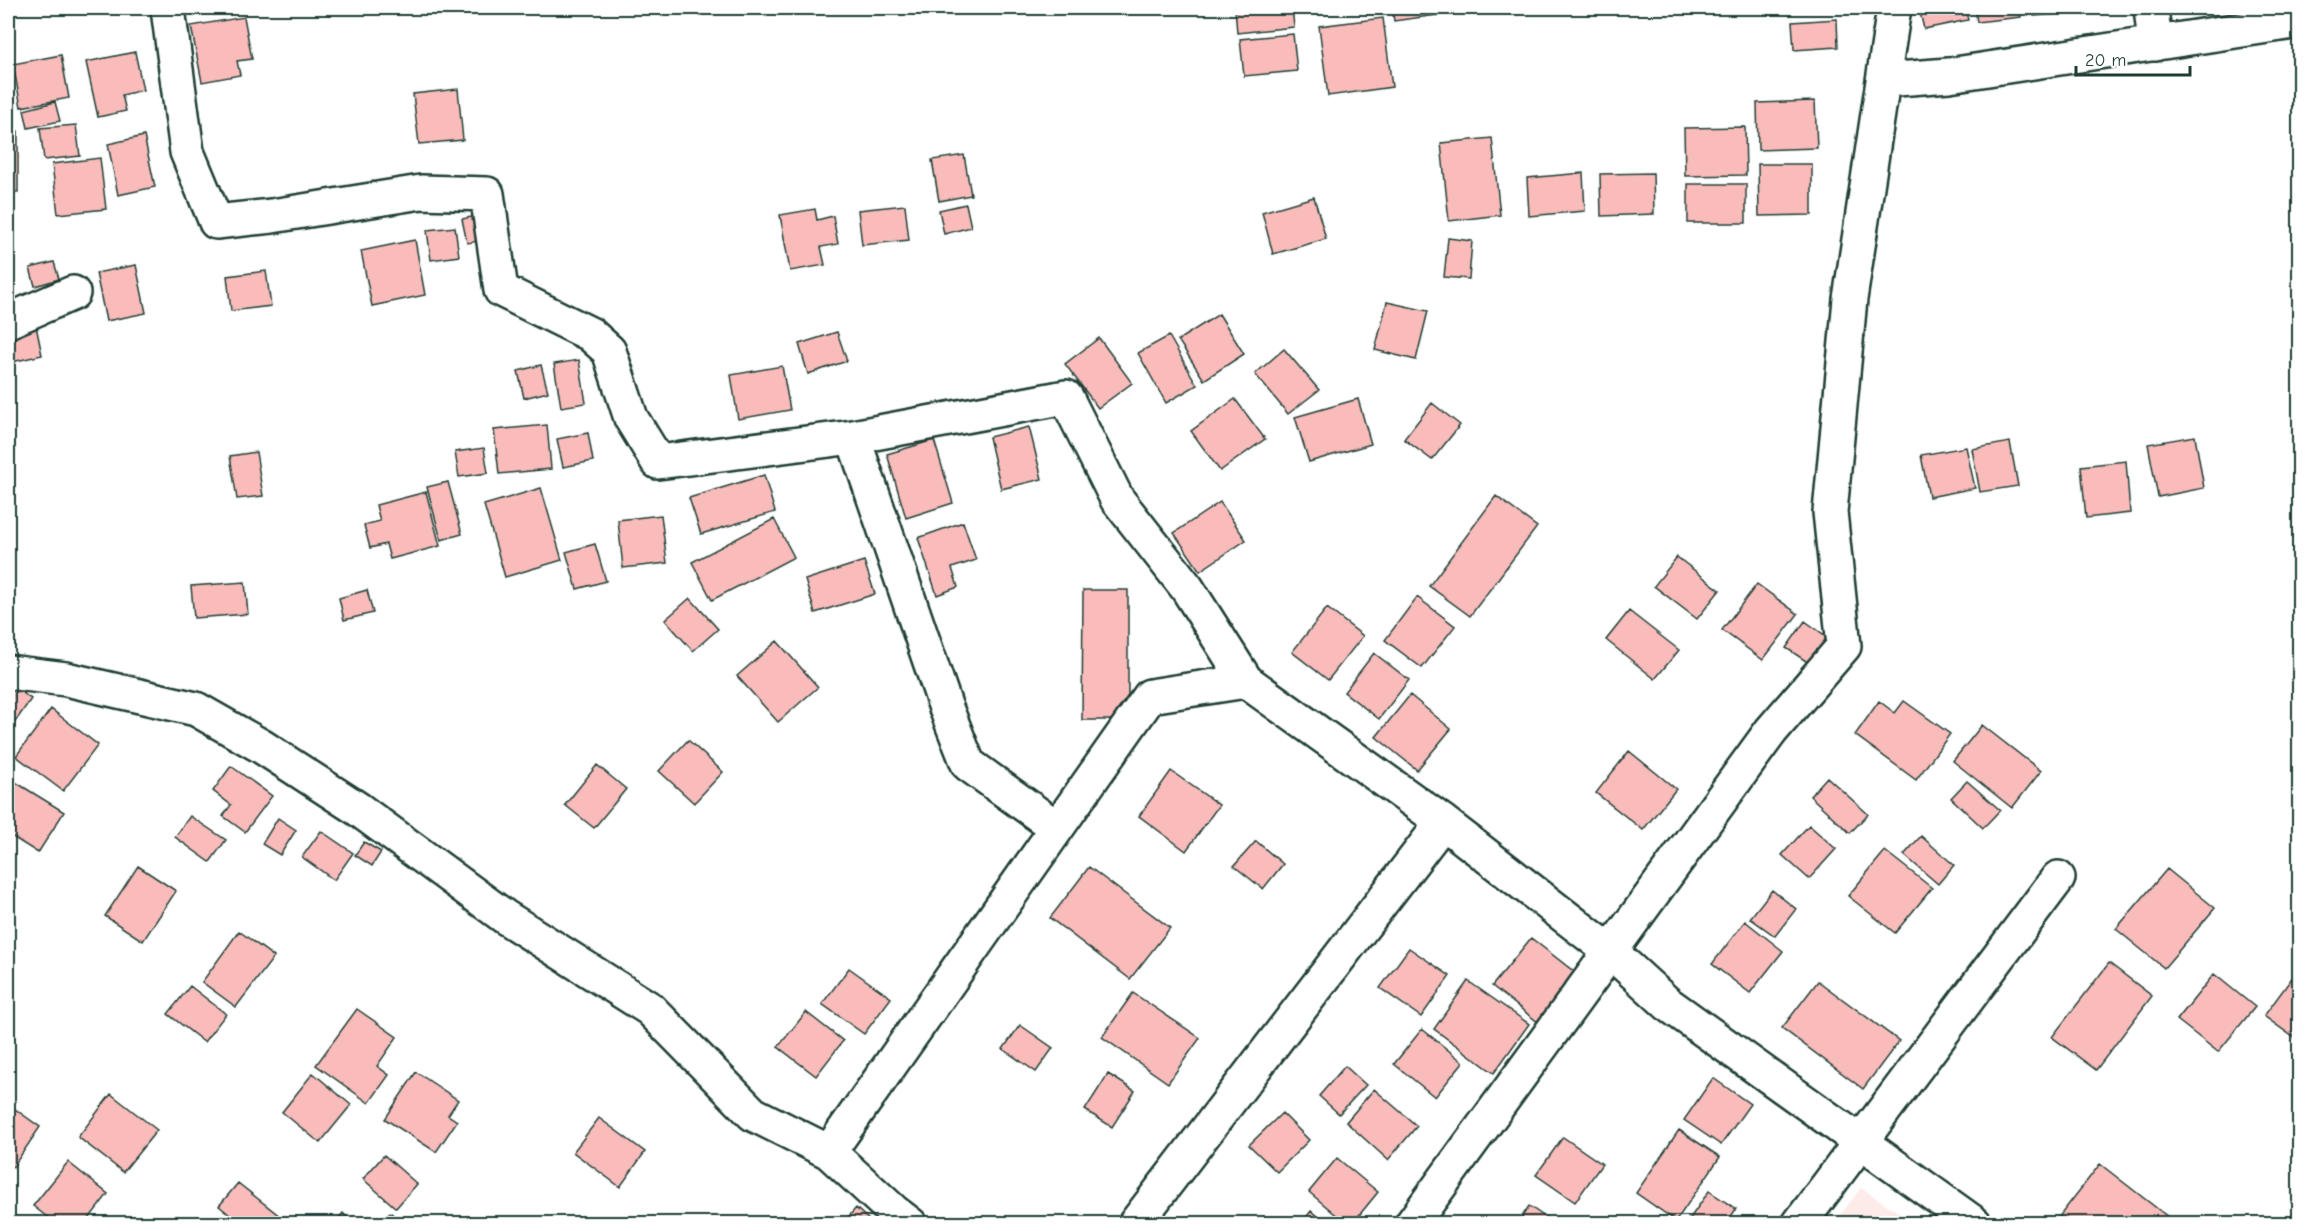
<svg xmlns="http://www.w3.org/2000/svg" width="2307" height="1231" font-family="'Comic Neue',sans-serif">
<rect width="100%" height="100%" fill="#fff"/>
<filter id="ink" filterUnits="userSpaceOnUse"><feTurbulence type="fractalNoise" baseFrequency=".0167" numOctaves="2"/><feDisplacementMap in="SourceGraphic" scale="12" xChannelSelector="R" yChannelSelector="G"/><feConvolveMatrix kernelMatrix="1 2 1 2 8 2 1 2 1" color-interpolation-filters="sRGB"/></filter>
<g filter="url(#ink)">
<path fill="#fdebea" d="M1861 1188 1915 1223H1834Z"/>
<path fill="#f9bcba" stroke="#1f3d34" stroke-width="1.5" d="M1235 8H1292L1294 27 1237 33Z
M1392 8H1443L1444 14 1394 21Z
M1919 8H1965L1968 20 1924 29Z
M1975 8H2020L2021 17 1977 22Z
M2033 8H2073V13L2034 16Z
M2088 8H2132V9L2089 13Z
M244 17 252 59 237 61 240 75 202 82 191 26Z
M1383 18 1392 87 1328 96 1319 26Z
M1837 19 1838 47 1794 50 1792 22Z
M1293 34 1297 71 1244 76 1240 39Z
M135 52 143 90 122 95 126 111 98 117 86 62Z
M61 55 69 98 21 107 13 64Z
M458 89 463 140 419 144 413 94Z
M1815 101 1817 148 1758 150 1757 103Z
M55 102 60 121 28 128 24 110Z
M76 125 80 156 44 160 40 128Z
M1745 127 1746 175 1685 176 1684 128Z
M8 131H18V192H8Z
M144 136 155 187 118 195 108 144Z
M1492 138 1500 215 1449 221 1441 143Z
M964 155 971 195 939 201 932 160Z
M100 158 106 209 58 214 52 164Z
M1758 164H1812V215L1759 216Z
M1583 173 1585 211 1529 216 1527 178Z
M1653 173 1654 214 1601 216 1600 174Z
M1688 184H1746V223H1688Z
M1314 197 1326 239 1273 254 1262 212Z
M966 204 971 227 944 234 939 210Z
M905 205 909 240 862 245 858 210Z
M815 209 817 220 833 216 838 244 821 247 825 265 790 271 780 215Z
M481 215 486 240 467 243 462 219Z
M455 227 459 256 431 260 427 230Z
M1448 238 1472 241 1469 279 1444 277Z
M415 240 425 295 372 306 361 251Z
M54 262 59 279 35 286 30 268Z
M136 265 146 313 106 321 96 273Z
M266 271 271 306 231 311 227 276Z
M1387 302 1428 311 1416 360 1375 350Z
M1219 314 1244 354 1204 380 1178 340Z
M35 321 42 355 8 363V327Z
M837 332 847 361 808 374 799 344Z
M1169 336 1197 385 1166 403 1138 353Z
M1099 338 1132 383 1098 408 1065 364Z
M1284 349 1319 390 1288 414 1255 374Z
M579 360 586 403 561 407 554 364Z
M541 365 548 392 524 398 518 371Z
M782 366 790 410 738 419 731 375Z
M1235 399 1265 439 1220 471 1191 431Z
M1358 399 1371 444 1309 462 1295 417Z
M1432 403 1460 425 1432 460 1404 439Z
M547 425 551 469 499 474 494 430Z
M1029 427 1042 479 1001 489 989 437Z
M588 433 593 461 563 467 557 439Z
M2195 436 2204 488 2158 497 2148 444Z
M934 440 953 503 906 518 887 454Z
M2010 442 2018 486 1980 492 1972 449Z
M1966 447 1975 488 1929 497 1921 455Z
M484 448 488 473 459 477 455 452Z
M256 452 263 496 237 499 230 456Z
M2126 461 2130 513 2086 518 2081 466Z
M764 475 775 512 701 534 689 498Z
M448 482 462 534 441 540 427 487Z
M541 488 562 560 505 577 484 505Z
M426 492 440 546 390 559 386 544 370 548 364 525 380 521 376 505Z
M1496 496 1537 527 1470 616 1429 586Z
M1220 502 1246 540 1200 571 1174 533Z
M661 515 667 563 623 568 618 520Z
M774 519 794 557 712 600 692 562Z
M963 522 976 560 952 568 958 587 937 595 918 538Z
M595 544 606 581 577 589 566 552Z
M1677 557 1720 590 1697 619 1654 586Z
M864 561 875 594 815 613 805 580Z
M245 582 248 614 194 618 191 586Z
M1757 584 1798 614 1763 660 1722 630Z
M367 590 373 613 344 620 339 598Z
M1083 590H1128V720H1082Z
M1417 597 1455 626 1422 668 1385 640Z
M690 598 718 629 693 651 665 620Z
M1327 608 1363 636 1328 680 1292 652Z
M1629 611 1679 650 1655 679 1606 640Z
M1805 621 1830 639 1812 665 1786 648Z
M777 641 818 687 778 722 737 676Z
M1374 653 1409 680 1379 719 1344 692Z
M8 682 31 699 8 732Z
M1410 695 1451 729 1417 770 1376 737Z
M1879 701 1895 713 1904 701 1950 734 1916 780 1855 735Z
M51 709 98 745 63 791 16 756Z
M1982 725 2041 771 2012 808 1953 761Z
M688 740 723 772 694 803 659 771Z
M1629 751 1676 789 1643 830 1596 793Z
M597 765 626 789 594 828 565 805Z
M231 766 272 796 245 832 223 816 231 805 213 791Z
M1171 771 1219 805 1186 851 1139 816Z
M1827 777 1868 814 1850 833 1810 796Z
M12 780 64 812 38 853 8 834V787Z
M1967 781 2000 810 1983 828 1951 798Z
M190 816 226 840 210 862 175 837Z
M278 818 296 830 280 855 262 844Z
M1809 825 1836 849 1809 879 1782 855Z
M321 831 353 853 334 880 302 857Z
M1921 836 1954 865 1938 884 1904 855Z
M1256 841 1283 864 1263 889 1234 866Z
M364 842 381 852 372 866 355 855Z
M1885 851 1932 888 1895 933 1848 896Z
M138 866 176 891 143 941 105 916Z
M1089 867 1170 928 1130 979 1050 918Z
M2167 869 2215 908 2164 968 2116 929Z
M1772 890 1796 909 1775 936 1750 918Z
M1745 921 1783 951 1750 993 1712 964Z
M239 931 274 957 236 1007 202 982Z
M1531 938 1577 974 1539 1023 1492 986Z
M1409 948 1450 976 1421 1017 1380 988Z
M2109 963 2152 996 2096 1070 2052 1037Z
M2300 967V1042L2264 1016Z
M849 968 891 998 864 1034 822 1004Z
M2214 974 2255 1007 2218 1052 2177 1020Z
M1468 981 1529 1024 1494 1073 1434 1029Z
M1818 981 1899 1041 1863 1089 1782 1028Z
M190 986 226 1014 204 1042 168 1014Z
M1133 993 1200 1038 1168 1083 1102 1037Z
M357 1009 397 1037 377 1066 389 1075 369 1103 316 1065Z
M806 1012 843 1041 816 1076 778 1047Z
M1020 1025 1053 1048 1036 1072 1003 1049Z
M1422 1029 1463 1062 1435 1097 1394 1064Z
M1345 1066 1366 1085 1339 1114 1319 1096Z
M416 1072 458 1100 448 1115 457 1121 436 1152 385 1119Z
M313 1073 351 1105 320 1143 282 1112Z
M1108 1074 1135 1091 1112 1127 1085 1110Z
M1713 1078 1750 1104 1721 1145 1684 1120Z
M1374 1089 1417 1126 1388 1160 1346 1122Z
M111 1094 157 1130 123 1172 78 1137Z
M8 1104 40 1127 13 1167 8 1163Z
M1282 1113 1309 1140 1277 1172 1249 1145Z
M599 1118 645 1152 620 1187 573 1152Z
M1679 1130 1720 1157 1676 1221 1636 1193Z
M1563 1137 1602 1164 1575 1202 1536 1175Z
M384 1155 417 1184 396 1208 363 1179Z
M1337 1158 1378 1192 1352 1224H1347L1309 1192Z
M68 1162 108 1194 85 1224H56L33 1206Z
M2100 1164 2177 1224H2066L2058 1218Z
M238 1183 281 1217 276 1224H241L219 1206Z
M1709 1191 1736 1209 1726 1224H1686Z
M1529 1206 1555 1224H1517Z
M856 1208 873 1224H842Z
M1311 1211 1327 1224H1301Z
M390 1212 403 1224H380Z
M343 1213 354 1224H333Z"/>
<g fill="none" stroke-linecap="round" stroke-linejoin="round">
<defs>
<path id="street" d="M2151 8 2155 44
M168 9 187 152 216 222 272 216 421 192 487 194 501 290 590 334 609 351 631 418 658 462 853 437 1066 397 1117 499 1187 588 1246 681 1443 822 1611 952 1668 1004 1975 1224
M1884 80 1949 75 2300 21
M8 321 73 293
M853 437 946 708 968 764 1057 828
M8 672 66 679 196 709 261 746 358 809 505 917 650 1009 753 1114 829 1152 893 1211 910 1224
M829 1152 1150 696 1246 681
M1135 1224 1443 822
M1412 1224 1771 731 1844 646 1830 512 1850 299 1894 8
M1799 1224 2058 878"/>
</defs>
<use href="#street" stroke="#1f3d34" stroke-width="38"/>
<use href="#street" stroke="#fff" stroke-width="33"/>
</g>
</g>
<rect width="2307" height="1231" fill="none" stroke="#fff" stroke-width="30"/>
<rect x="15" y="15" width="2277" height="1201" fill="none" stroke="#1f3d34" stroke-width="2" filter="url(#ink)"/>
<path d="M2076 66v9h114v-9" fill="none" stroke="#1f3d34" stroke-width="3"/>
<text x="2085" y="66" font-size="18" fill="#1f3d34" stroke="#ffffff" stroke-width="4.5" paint-order="stroke">20 m</text>
</svg>
